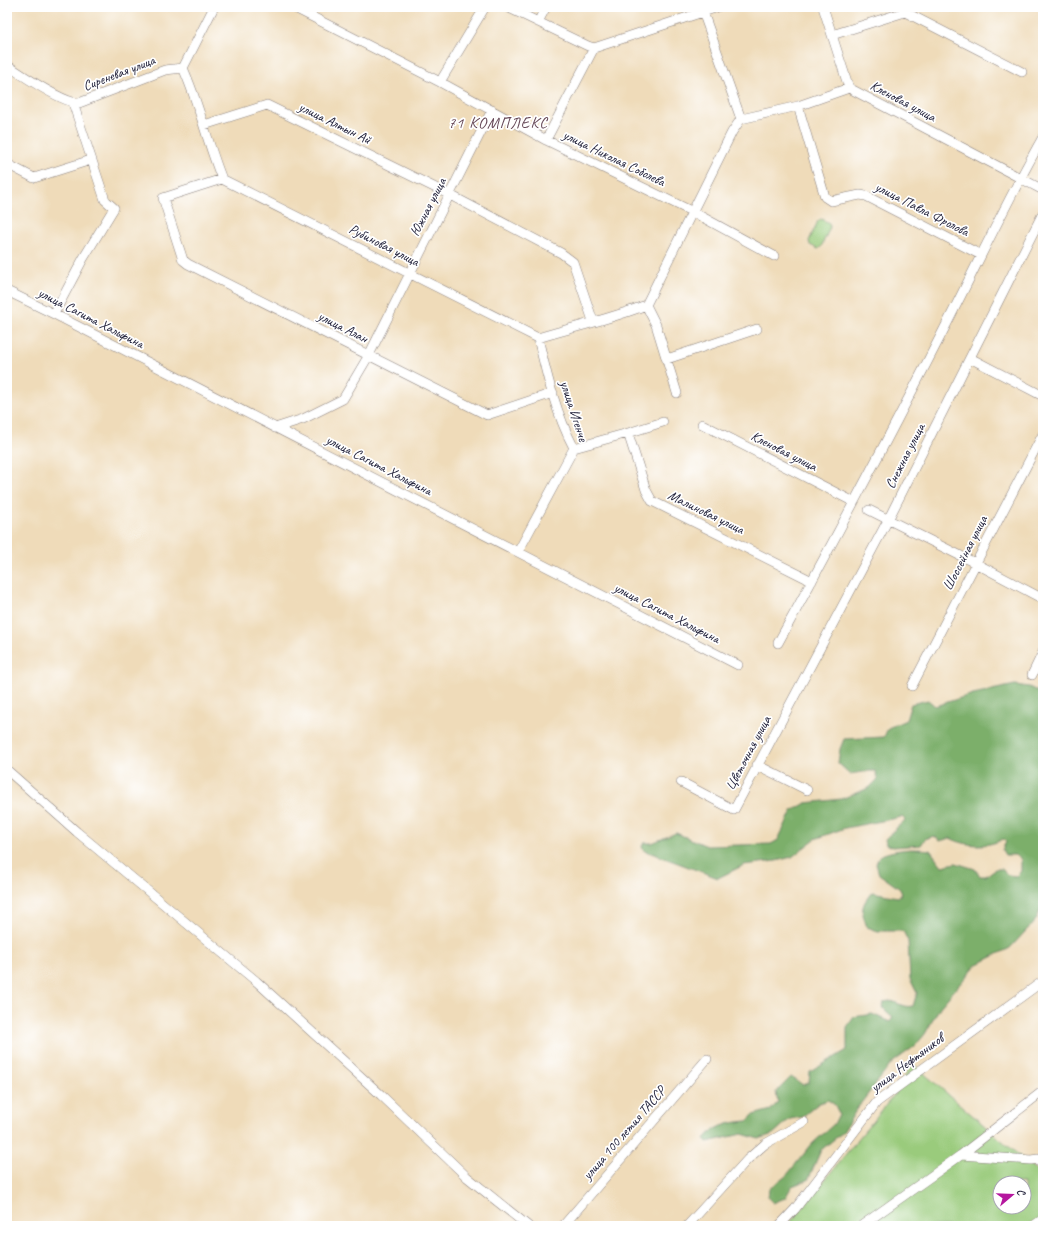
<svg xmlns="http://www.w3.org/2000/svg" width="1050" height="1233" font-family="Caveat,sans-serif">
<rect width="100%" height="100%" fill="#fff"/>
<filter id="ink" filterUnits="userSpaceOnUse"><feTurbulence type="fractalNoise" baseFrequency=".025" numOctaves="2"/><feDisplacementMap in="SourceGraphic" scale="8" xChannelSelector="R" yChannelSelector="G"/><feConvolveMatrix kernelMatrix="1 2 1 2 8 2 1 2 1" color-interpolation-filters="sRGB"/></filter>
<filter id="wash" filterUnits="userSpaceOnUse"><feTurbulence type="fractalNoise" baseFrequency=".012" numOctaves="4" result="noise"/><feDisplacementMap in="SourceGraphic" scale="16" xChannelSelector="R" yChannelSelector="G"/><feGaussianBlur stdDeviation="0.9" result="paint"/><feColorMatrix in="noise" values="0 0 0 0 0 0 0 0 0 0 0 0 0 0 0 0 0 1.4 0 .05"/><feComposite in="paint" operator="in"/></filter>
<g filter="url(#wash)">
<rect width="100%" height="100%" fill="#efdbb9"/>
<path fill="#9acb7b" stroke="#5e765b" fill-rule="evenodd" d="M821 219 829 223 830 227 821 247 818 249 810 245 809 241 818 221Z
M914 1065 1043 1176V1226H787L895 1094 908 1071ZM1000 1183H1024V1207H1000Z"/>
<path fill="#7baf6b" stroke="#4e6853" d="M1015 685 1029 687 1043 694V905L1036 920 1010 948 976 965 940 1007 925 1034 915 1046 892 1063 858 1107 843 1132 821 1150 808 1180 792 1186 785 1198 773 1203 768 1198 769 1189 786 1176 812 1144 834 1124 839 1114 835 1105 828 1100 819 1103 802 1117 790 1119 773 1134 759 1139 742 1134 707 1142 705 1139C715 1125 732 1122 748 1121L753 1115 771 1110 778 1102 776 1092 791 1077 803 1085 809 1083 810 1072 847 1050V1027L854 1017 872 1014 890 1022 893 1017 883 1008 884 1002C897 998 899 1009 913 1006L917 993 910 979 908 941 903 931H878L867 927C861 910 860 907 872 892L898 897 902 894 900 889 879 874 876 864 879 856C894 849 914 848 930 850L942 866 956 863 975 869 980 876H986L995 869H1002L1008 875 1017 876 1021 871V859L1015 855H1005L1002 850 1006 842 1003 839C988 848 965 846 950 838L940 841 934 836 925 839 921 845 893 847 886 844 885 839 905 820 902 817 845 828 815 839 792 857 776 861 744 865 718 878 643 850 642 846 644 843H652L676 833 707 846 771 844 778 840 792 811 806 803 841 799 869 788 878 779 875 771H869L850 774 838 763 840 749 844 739 884 737 888 728 906 720 911 704 928 700 935 706 973 694Z"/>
</g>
<g filter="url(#ink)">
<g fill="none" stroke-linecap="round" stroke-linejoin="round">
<defs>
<path id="minor" d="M293 7 440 82 546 140 693 212 774 256
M507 7 588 46 594 48
M823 7 849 88 1043 190
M703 12 741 119 798 106 849 88
M538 22 546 7
M832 35 905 12 1022 72
M594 48 718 7
M7 65C22 75 63 103 79 103L165 70 183 68
M183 68C199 103 207 142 222 179L538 338C574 327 611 319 646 305
M183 68 214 7
M440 82 485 7
M798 106 825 197 831 201 860 195 866 196 981 255
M204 125 267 105 450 195 561 253 573 262 593 321
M546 140 594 48
M7 164 34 178 91 160
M222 179 163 198 183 260 188 264 487 415 553 393
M7 291 54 314 738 665
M646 305 732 132 741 119
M646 305 656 325 677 393
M54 314 83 259 114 208 105 200 73 103
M538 338C547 376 556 414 574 448
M970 358 1043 396
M667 359 757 329
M702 424 854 502
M275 428 303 419 343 399 369 355 492 110
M628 433 646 490 652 501 812 581
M574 448 628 433 663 422
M869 510 975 563 1043 599
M518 552 574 448
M778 643C833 543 886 442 938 341 973 273 1005 204 1043 137
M1032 675 1043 652
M912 686 1043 434
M757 765 807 790
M7 770 77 832 256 981 381 1095 467 1177 528 1226
M681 782 734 810 888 520 1043 213
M961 1155 1043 1091
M563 1226 707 1059
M687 1226 748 1159 765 1144 804 1122
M779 1226 795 1209 877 1102 1043 981
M861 1226 961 1155 1031 1160 1038 1159 1043 1167
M1033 1226 1043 1219"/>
</defs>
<use href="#minor" stroke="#887e7a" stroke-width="10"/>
<use href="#minor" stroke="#fff" stroke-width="9"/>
</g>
</g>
<g text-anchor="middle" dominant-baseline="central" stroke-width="3.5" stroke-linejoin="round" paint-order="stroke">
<g font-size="14" fill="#22223b" stroke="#fff">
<text transform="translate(119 73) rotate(-21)">Сиреневая улица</text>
<text transform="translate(903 101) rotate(28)">Кленовая улица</text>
<text transform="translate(335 123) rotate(26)">улица Алтын Ай</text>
<text transform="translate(614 158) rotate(26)">улица Николая Соболева</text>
<text transform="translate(428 207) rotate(-63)">Южная улица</text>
<text transform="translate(922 209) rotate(27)">улица Павла Фролова</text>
<text transform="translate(384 245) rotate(27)">Рубиновая улица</text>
<text transform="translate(91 318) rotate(27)">улица Сагита Хальфина</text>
<text transform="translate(343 327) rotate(27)">улица Алан</text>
<text transform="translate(574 411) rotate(72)">улица Игенче</text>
<text transform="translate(784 451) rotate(27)">Кленовая улица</text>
<text transform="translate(905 456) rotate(-63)">Снежная улица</text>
<text transform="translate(379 465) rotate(27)">улица Сагита Хальфина</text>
<text transform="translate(706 512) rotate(26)">Малиновая улица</text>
<text transform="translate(965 553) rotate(-63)">Шоссейная улица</text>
<text transform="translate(667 613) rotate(27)">улица Сагита Хальфина</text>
<text transform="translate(748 753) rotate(-62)">Цветочная улица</text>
<text transform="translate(907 1063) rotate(-37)">улица Нефтяников</text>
<text transform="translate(624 1133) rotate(-49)">улица 100 летия ТАССР</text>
</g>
<g font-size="16" letter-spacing="1" fill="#664857" stroke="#fff">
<text x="498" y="123">71 КОМПЛЕКС</text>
</g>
</g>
<rect width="1050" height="1233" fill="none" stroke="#fff" stroke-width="24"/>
<g transform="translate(1012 1195) rotate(71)"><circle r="19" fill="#ffffff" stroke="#a7a7b1"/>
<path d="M0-3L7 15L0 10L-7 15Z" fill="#b5179e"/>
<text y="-6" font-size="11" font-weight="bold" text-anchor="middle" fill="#22223b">С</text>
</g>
</svg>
